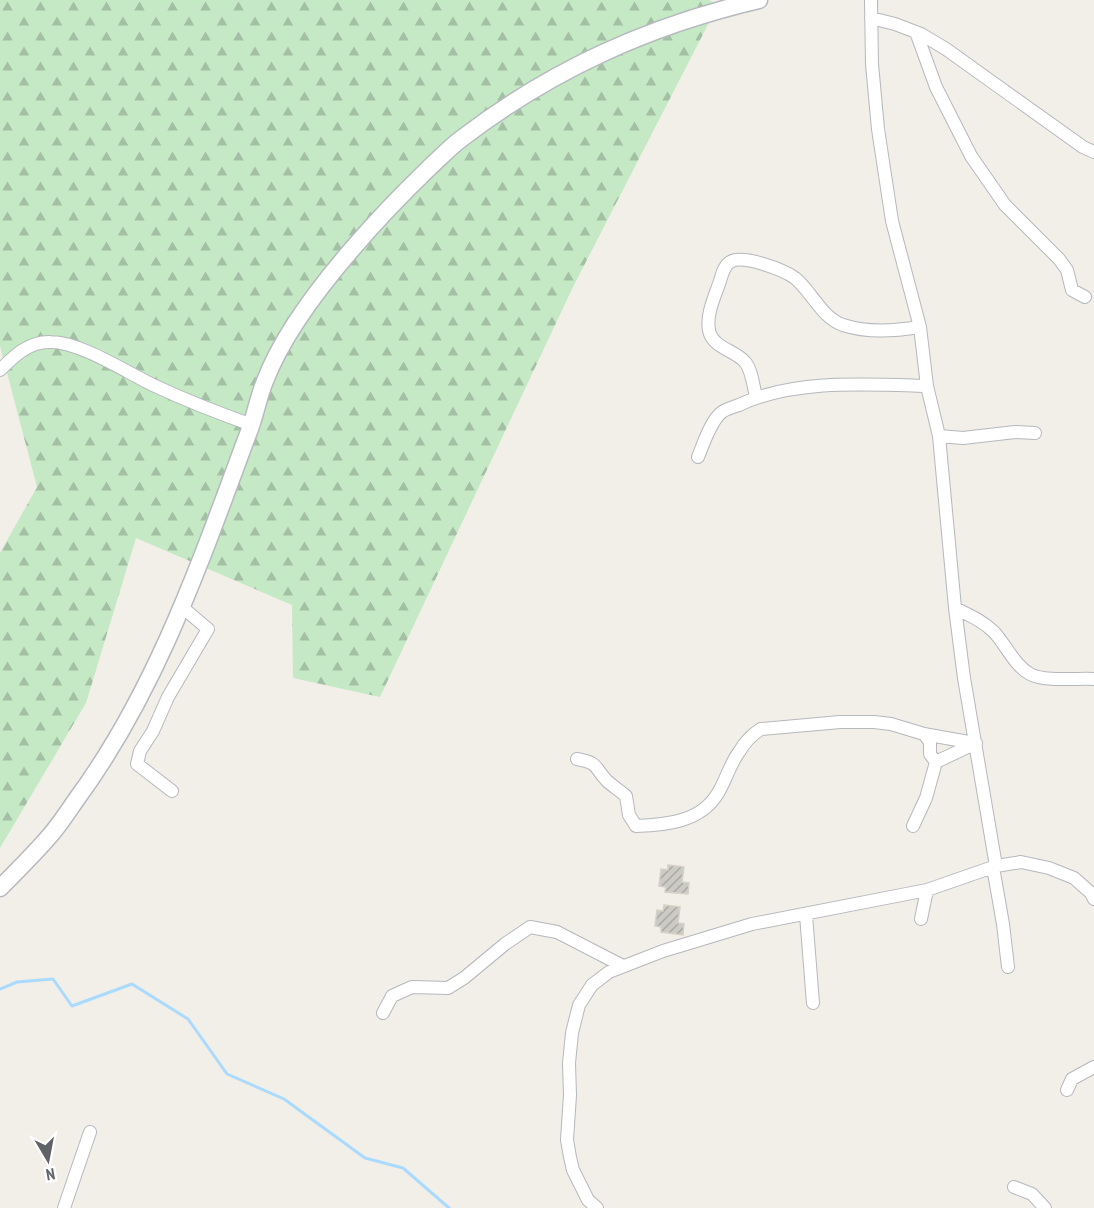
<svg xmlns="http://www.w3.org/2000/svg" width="1094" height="1208" font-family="'PT Sans Narrow',sans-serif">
<defs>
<pattern id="forest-firs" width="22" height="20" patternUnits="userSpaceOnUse" patternTransform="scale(1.5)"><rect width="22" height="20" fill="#c5e8c5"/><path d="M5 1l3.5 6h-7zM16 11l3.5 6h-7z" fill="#a3c0a4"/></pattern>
<pattern id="building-hatch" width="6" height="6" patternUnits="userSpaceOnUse" patternTransform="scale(1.5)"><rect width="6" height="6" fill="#cccac5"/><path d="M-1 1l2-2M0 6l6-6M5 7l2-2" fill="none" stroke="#a9a8a4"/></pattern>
</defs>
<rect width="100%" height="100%" fill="#f1efe8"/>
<path fill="url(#forest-firs)" d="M0 0H709L718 5 572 289 380 697 293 678 292 605 136 538 86 703 0 848V553L37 487 0 346Z"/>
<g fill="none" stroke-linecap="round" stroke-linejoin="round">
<path stroke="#aadaff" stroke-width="3" d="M0 989 17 982 53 979 72 1006 132 984 188 1019 227 1074 284 1099 365 1158 403 1168 449 1208"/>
</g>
<path fill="url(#building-hatch)" stroke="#d6d1c6" stroke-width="1.5" d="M668 865 684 867 682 882 689 883 688 894 665 892 666 887 659 886 661 869 668 870Z
M664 905 680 907 678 923 684 924 683 935 661 932V927L655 926 657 910 663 911Z"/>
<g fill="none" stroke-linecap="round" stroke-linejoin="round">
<defs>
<path id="minor" d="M871 0 872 64 878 129 892 221 920 327 927 386 939 436 955 608 964 678 996 866
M871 18 895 24 921 34 946 49 1083 147 1094 152
M916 32 936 87 971 156 1005 205 1059 259 1067 270 1072 290 1085 297
M0 370C14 356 29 341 51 342 80 342 126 372 153 385 185 400 218 413 252 425
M756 396C753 386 752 370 745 362 735 350 712 348 709 330 706 314 715 296 720 281 722 274 724 266 730 262 743 254 784 270 795 278 812 292 821 317 843 325 868 333 894 331 920 327
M939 436 963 438 1015 432 1035 433
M698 457C703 445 711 420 722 412 726 409 733 407 739 405 794 379 866 384 927 386
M955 608C969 615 983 621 994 632 1006 645 1014 665 1030 674 1044 682 1077 678 1094 679
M924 734 974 743
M577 759C599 763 594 767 607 781 613 786 620 791 626 796L629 815 636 826C666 825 701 822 718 793 726 780 730 764 739 752 745 742 751 735 761 729L840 722H874L891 724 924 734 930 742V754L936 762 976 743
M172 791 137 764 140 751 153 731 168 697 208 629 182 607
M913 826 926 798 936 762
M993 867 1003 924 1008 967
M806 915 813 1003
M921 919 927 890
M383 1013 392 996 412 987 448 988 464 978 505 944 530 927 557 932 623 966
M1067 1090 1072 1079 1094 1067
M1014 1187 1032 1194 1045 1208
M64 1208 90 1132
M597 1208 588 1200 573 1170 570 1157 567 1140 570 1095 569 1063 572 1033 579 1005 592 985 609 972 663 951 752 924 927 890 996 866 1021 862 1049 868 1074 878 1091 893 1094 899"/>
<path id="secondary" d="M0 888C16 872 32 856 47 839 58 827 67 813 76 800 157 690 201 560 248 434 255 417 258 398 265 381 282 336 321 285 353 248 377 220 402 194 429 168 439 159 449 148 461 139 551 70 648 26 759 0"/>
</defs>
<use href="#minor" stroke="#b5b8bc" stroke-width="14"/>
<use href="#secondary" stroke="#b6babf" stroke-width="19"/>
<use href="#minor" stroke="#fff" stroke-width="12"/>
<use href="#secondary" stroke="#fff" stroke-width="16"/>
</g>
<g transform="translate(48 1160) rotate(170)" stroke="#ffffff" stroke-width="4.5" paint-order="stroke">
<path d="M0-4.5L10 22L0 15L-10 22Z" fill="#5f6368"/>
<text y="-9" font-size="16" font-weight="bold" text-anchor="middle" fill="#5f6368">N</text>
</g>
</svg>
